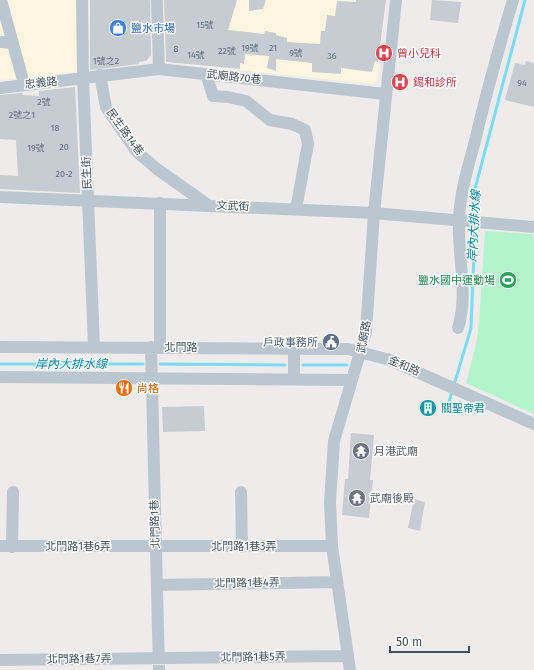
<svg xmlns="http://www.w3.org/2000/svg" width="534" height="670" font-family="'Fira Sans','Noto Sans TC',sans-serif">
<rect width="100%" height="100%" fill="#efebeb"/>
<path fill="#fef5e1" d="M0 0H79V72L0 80Z
M161 0H386L377 81 373 84 162 62Z"/>
<path fill="#b3f4cc" d="M485 231 532 234 534 238V414L466 383 476 344 479 323Z"/>
<g fill="none" stroke-linecap="round" stroke-linejoin="round">
<path stroke="#7addf6" stroke-width="3" d="M475 220V189L525 0
M0 364H143
M160 364 285 365
M303 365H347
M454 385 471 328 475 226
M448 406 452 391"/>
</g>
<path fill="#c7cbd2" d="M90 0H150L151 55 146 61 139 62V64L90 70Z
M164 0H237L228 30 264 34 265 31 276 33V35L287 38V42L320 44 321 31H325L327 15 335 16 337 1 356 2V0H386L378 62 375 61 372 72 341 68V74L312 72V63L276 59V71L267 68 269 56 245 54 244 64 240 63V69L166 62Z
M249 0H266L263 9 249 11Z
M432 0 461 2 458 23 430 20Z
M526 61 534 63V107L505 100 515 63 525 65Z
M75 87 80 193 0 189V175L18 176 16 140 0 139V95L22 93 23 95 39 96V91Z
M204 406 205 431 163 432 162 407Z
M351 433 374 435 370 480H373L369 518 342 515 345 479H348Z
M414 499 425 502 420 531 408 528Z"/>
<g fill="none" stroke-linecap="round" stroke-linejoin="round">
<path stroke="#bac7d1" stroke-width="12" d="M1 0 24 84
M82 0 83 78 94 346
M157 0 159 69
M0 42 13 43
M206 74 213 96 228 97 246 101 270 120 292 124 305 130 308 144 296 209
M100 75 106 107 137 152 157 169 208 205
M0 88 159 69 385 94
M0 197 374 213 534 227
M160 203V347
M458 328C469 293 457 255 459 219 460 193 468 167 475 141 486 94 499 47 513 0
M0 347 348 349 390 360 534 424
M151 347 159 670
M294 347V378
M0 377 351 380
M241 492 242 547
M0 546H332
M12 547 13 492
M157 585 337 582
M0 660 347 656
M350 670 332 546 330 502 334 441 366 332 374 213 396 0"/>
</g>
<defs>
<symbol id="shop-disc" viewBox="-11 -11 22 22"><circle r="9.5" fill="#3f7fe0" stroke="#fff"/><path d="M-5-2.5h2.3a2.7 3.5 0 0 1 5.4 0H5L5.5 6h-11ZM-1.5-2.5h3a1.5 2.3 0 0 0-3 0Z" fill="#fff"/></symbol>
<symbol id="hospital-disc" viewBox="-11 -11 22 22"><circle r="9.5" fill="#e0444e" stroke="#fff"/><path d="M-5-5h3v3.5h4V-5h3V5h-3V1.5h-4V5h-3Z" fill="#fff"/></symbol>
<symbol id="stadium-disc" viewBox="-11 -11 22 22"><circle r="9.5" fill="#2e9e5b" stroke="#fff"/><path d="M0-5a6.5 5 0 1 0 0 10a6.5 5 0 1 0 0-10ZM-3.5-1.8h7v3.6h-7Z" fill="#fff"/></symbol>
<symbol id="civic-disc" viewBox="-11 -11 22 22"><circle r="9.5" fill="#5c6f8a" stroke="#fff"/><path d="M-.6-6.5H3V-4.5H.6V-3L4-1V1h2V6H-6V1h2V-1L-.6-3ZM-1.2 2.5V6h2.4V2.5Z" fill="#fff"/></symbol>
<symbol id="restaurant-disc" viewBox="-11 -11 22 22"><circle r="9.5" fill="#e8710a" stroke="#fff"/><path d="M-5-6h1v4h1v-4h1v4h1v-4h1v5L-1.5 .5V6h-2V.5L-5-1ZM5-6V6H3V1.5H1.5Q1.5-4 5-6Z" fill="#fff"/></symbol>
<symbol id="building-disc" viewBox="-11 -11 22 22"><circle r="9.5" fill="#0f9aa8" stroke="#fff"/><path d="M-4-6H4V6H1V3H-1V6H-4ZM-2.5-4.3h1.7v1.8h-1.7ZM.8-4.3h1.7v1.8H.8ZM-2.5-1h1.7V.8h-1.7ZM.8-1h1.7V.8H.8Z" fill="#fff"/></symbol>
<symbol id="temple-disc" viewBox="-11 -11 22 22"><circle r="9.5" fill="#6b7280" stroke="#fff"/><path d="M0-6L5-2H3V0L6.5 2.5H4V6H1.5V3h-3V6H-4V2.5H-6.5L-3 0V-2H-5Z" fill="#fff"/></symbol>
</defs>
<g fill-rule="evenodd">
<use href="#shop-disc" x="108" y="18" width="20" height="20"/>
<use href="#hospital-disc" x="374" y="43" width="20" height="20"/>
<use href="#hospital-disc" x="390" y="72" width="20" height="20"/>
<use href="#stadium-disc" x="498" y="270" width="20" height="20"/>
<use href="#civic-disc" x="321" y="332" width="20" height="20"/>
<use href="#restaurant-disc" x="114" y="378" width="20" height="20"/>
<use href="#building-disc" x="418" y="398" width="20" height="20"/>
<use href="#temple-disc" x="351" y="441" width="20" height="20"/>
<use href="#temple-disc" x="347" y="488" width="20" height="20"/>
</g>
<g text-anchor="middle" dominant-baseline="central" stroke-width="3" stroke-linejoin="round" paint-order="stroke">
<g font-size="9" fill="#636f79">
<text x="205" y="25">15號</text>
<text x="250" y="48">19號</text>
<text x="273" y="48">21</text>
<text x="176" y="49">8</text>
<text x="227" y="51">22號</text>
<text x="296" y="53">9號</text>
<text x="196" y="55">14號</text>
<text x="332" y="56">36</text>
<text x="106" y="61">1號之2</text>
<text x="522" y="83">94</text>
<text x="44" y="102">2號</text>
<text x="22" y="115">2號之1</text>
<text x="55" y="128">18</text>
<text x="64" y="147">20</text>
<text x="36" y="148">19號</text>
<text x="64" y="174">20-2</text>
</g>
<g font-size="11" fill="#366cbe" stroke="#fff" text-anchor="start">
<text x="131" y="28">鹽水市場</text>
</g>
<g font-size="11" fill="#be3a42" stroke="#fff" text-anchor="start">
<text x="397" y="53">曾小兒科</text>
<text x="413" y="82">錫和診所</text>
</g>
<g font-size="11" fill="#42505b" stroke="#fff">
<text transform="translate(234 77) rotate(6)">武廟路70巷</text>
<text transform="translate(41 83) rotate(-6)">忠義路</text>
<text transform="translate(125 132) rotate(54)">民生路14巷</text>
<text transform="translate(87 173) rotate(-93)">民生街</text>
<text transform="translate(233 206) rotate(3)">文武街</text>
<text transform="translate(364 337) rotate(-80)">武廟路</text>
<text x="181" y="347">北門路</text>
<text transform="translate(404 366) rotate(23)">金和路</text>
<text transform="translate(155 524) rotate(-92)">北門路1巷</text>
<text x="78" y="546">北門路1巷6弄</text>
<text x="244" y="546">北門路1巷3弄</text>
<text transform="translate(247 583) rotate(-1)">北門路1巷4弄</text>
<text transform="translate(253 657) rotate(-1)">北門路1巷5弄</text>
<text transform="translate(79 659) rotate(-1)">北門路1巷7弄</text>
</g>
<g font-size="11" fill="#27864d" stroke="#fff" text-anchor="end">
<text x="495" y="280">鹽水國中運動場</text>
</g>
<g font-size="11" fill="#4e5e75" stroke="#fff" text-anchor="end">
<text x="318" y="342">戶政事務所</text>
</g>
<g font-size="11" fill="#c56008" stroke="#fff" text-anchor="start">
<text x="137" y="388">尚格</text>
</g>
<g font-size="11" fill="#0d838f" stroke="#fff" text-anchor="start">
<text x="441" y="408">關聖帝君</text>
</g>
<g font-size="11" fill="#5b616d" stroke="#fff" text-anchor="start">
<text x="374" y="451">月港武廟</text>
<text x="370" y="498">武廟後殿</text>
</g>
<g font-size="12" font-style="italic" fill="#0281a1" stroke="#fff">
<text transform="translate(474 226) rotate(-87)">岸內大排水線</text>
<text x="71" y="364">岸內大排水線</text>
</g>
</g>
<path d="M390 646v6h79v-6" fill="none" stroke="#42505b" stroke-width="2"/>
<text x="396" y="646" font-size="12" fill="#42505b" stroke="#ffffff" stroke-width="3" paint-order="stroke">50 m</text>
</svg>
